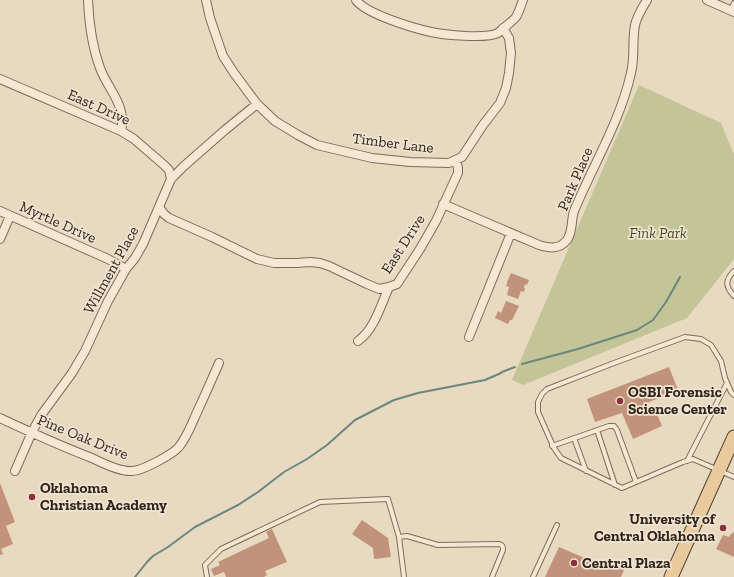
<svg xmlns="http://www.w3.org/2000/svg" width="734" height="577" font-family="'Zilla Slab',serif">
<rect width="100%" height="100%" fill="#e8d9c1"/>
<path fill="#c3c497" d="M639 85 721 123 734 155V259L687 318 523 385 512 380Z"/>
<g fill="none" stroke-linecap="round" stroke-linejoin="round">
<path stroke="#6c877e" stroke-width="2" d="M522 364 578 349 637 330 653 320 666 302 680 277
M135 577 147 562 153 556 168 547 195 527 238 505 258 492 284 472 307 459 327 445 355 420 394 400 418 393 485 380 501 373 502 372 515 367"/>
</g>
<path fill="#c2937b" d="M511 273 529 280 527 285 525 284 524 288H525L524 292 521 291 518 299 507 295 509 287 506 286 507 283V282Z
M506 301 519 306 512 320H510L508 324 495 318 498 311 501 313Z
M669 367 678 390 647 403 649 409H655L662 426 633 439 622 413 595 422 587 399Z
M0 483 15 522 6 526 13 544 1 549 3 554 0 555Z
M362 520 388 538 391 557 374 559 373 548 352 534Z
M272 529 287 562 265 571 267 575 264 577H226L224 572 214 576 211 569 220 565 218 562 269 538 266 532Z
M734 532V557L716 549 723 535 729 537 731 534Z
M559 547 601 565 603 561 624 570 621 577H545Z"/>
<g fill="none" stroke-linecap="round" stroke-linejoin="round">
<defs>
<path id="lane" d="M730 11 734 3
M734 271C725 280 725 286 734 296
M734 395 731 392 725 378 721 361 711 345 701 339 685 337 614 363 547 389 542 394 538 402V412L554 448 561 458 622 488 683 462 693 459 734 477
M597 430 615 485
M574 438 586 471
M552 446 609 426H614L617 430 636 482
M687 461 727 383
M399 537 407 536 438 545 499 544C503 545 503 547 503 550L492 577
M207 577 205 565 221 549 320 502 388 499 399 537 404 577
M533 577 557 525"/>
<path id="street" d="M88 0C89 23 92 46 100 68 108 90 127 105 121 131
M206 0 210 18 223 56 234 73 257 104 275 121 298 135 317 145 372 158 410 162 449 163 462 157 483 125 500 103 506 88 509 73 511 53 509 38 503 28
M356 0C366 14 413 28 431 32 444 35 486 39 498 33 500 31 515 19 516 17 519 12 521 5 523 0
M707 0 734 12
M0 79 121 131 134 139 164 165 169 170 171 179
M443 204 539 245C549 248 559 250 567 240 573 232 571 220 574 211 593 165 620 122 631 73 635 58 632 41 635 25 637 16 642 8 647 0
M159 207 164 214 169 218 212 237 257 259 274 263H297L310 262 320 263 329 266 367 284 379 289 389 287 397 284 420 249 436 221 458 173V168L456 160
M0 211 108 259 126 269
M0 239 10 216
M469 337 511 233
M358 341C374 330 381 305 389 287
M0 418C30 432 61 446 92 458 102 463 121 472 132 471 142 471 171 455 178 448 187 438 192 423 198 410 205 395 212 379 219 363
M15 471 32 432 42 414 72 373 85 351 108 301 126 269 135 258 143 244 171 179 184 166 225 130 257 104"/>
<path id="primary" d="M671 577 734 437"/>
</defs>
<use href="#lane" stroke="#7f6b5b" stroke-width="6"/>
<use href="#street" stroke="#7f6b5b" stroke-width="10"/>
<use href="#primary" stroke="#4d3b2f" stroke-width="15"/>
<use href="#lane" stroke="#f4e8d3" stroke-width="4"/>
<use href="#street" stroke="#f4e8d3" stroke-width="8"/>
<use href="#primary" stroke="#e8ca9d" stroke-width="13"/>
</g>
<g fill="#87323a" stroke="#f0e4d0" stroke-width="1.5">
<circle cx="620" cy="401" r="4"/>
<circle cx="32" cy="497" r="4"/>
<circle cx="723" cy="528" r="4"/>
<circle cx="574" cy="563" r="4"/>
</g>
<g text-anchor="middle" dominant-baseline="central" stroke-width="3.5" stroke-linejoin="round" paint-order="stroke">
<g font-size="15" fill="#31251d" stroke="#f0e4d0">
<text transform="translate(99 107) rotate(24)">East Drive</text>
<text transform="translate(393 143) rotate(7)">Timber Lane</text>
<text transform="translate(575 179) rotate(-67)">Park Place</text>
<text transform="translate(58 222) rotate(24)">Myrtle Drive</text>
<text transform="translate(403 244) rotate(-57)">East Drive</text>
<text transform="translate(111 270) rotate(-61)">Willment Place</text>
<text transform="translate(83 437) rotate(22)">Pine Oak Drive</text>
</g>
<g font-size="15" font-style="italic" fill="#454b26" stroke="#f0e4d0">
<text x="658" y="233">Fink Park</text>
</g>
<g font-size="15" font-weight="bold" fill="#31251d" stroke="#f0e4d0" text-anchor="start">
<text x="628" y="392">OSBI Forensic<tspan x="628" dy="17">Science Center</tspan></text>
<text x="40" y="488">Oklahoma<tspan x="40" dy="17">Christian Academy</tspan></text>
<text x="715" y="519" text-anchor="end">University of<tspan x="715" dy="17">Central Oklahoma</tspan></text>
<text x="582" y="563">Central Plaza</text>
</g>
</g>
</svg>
